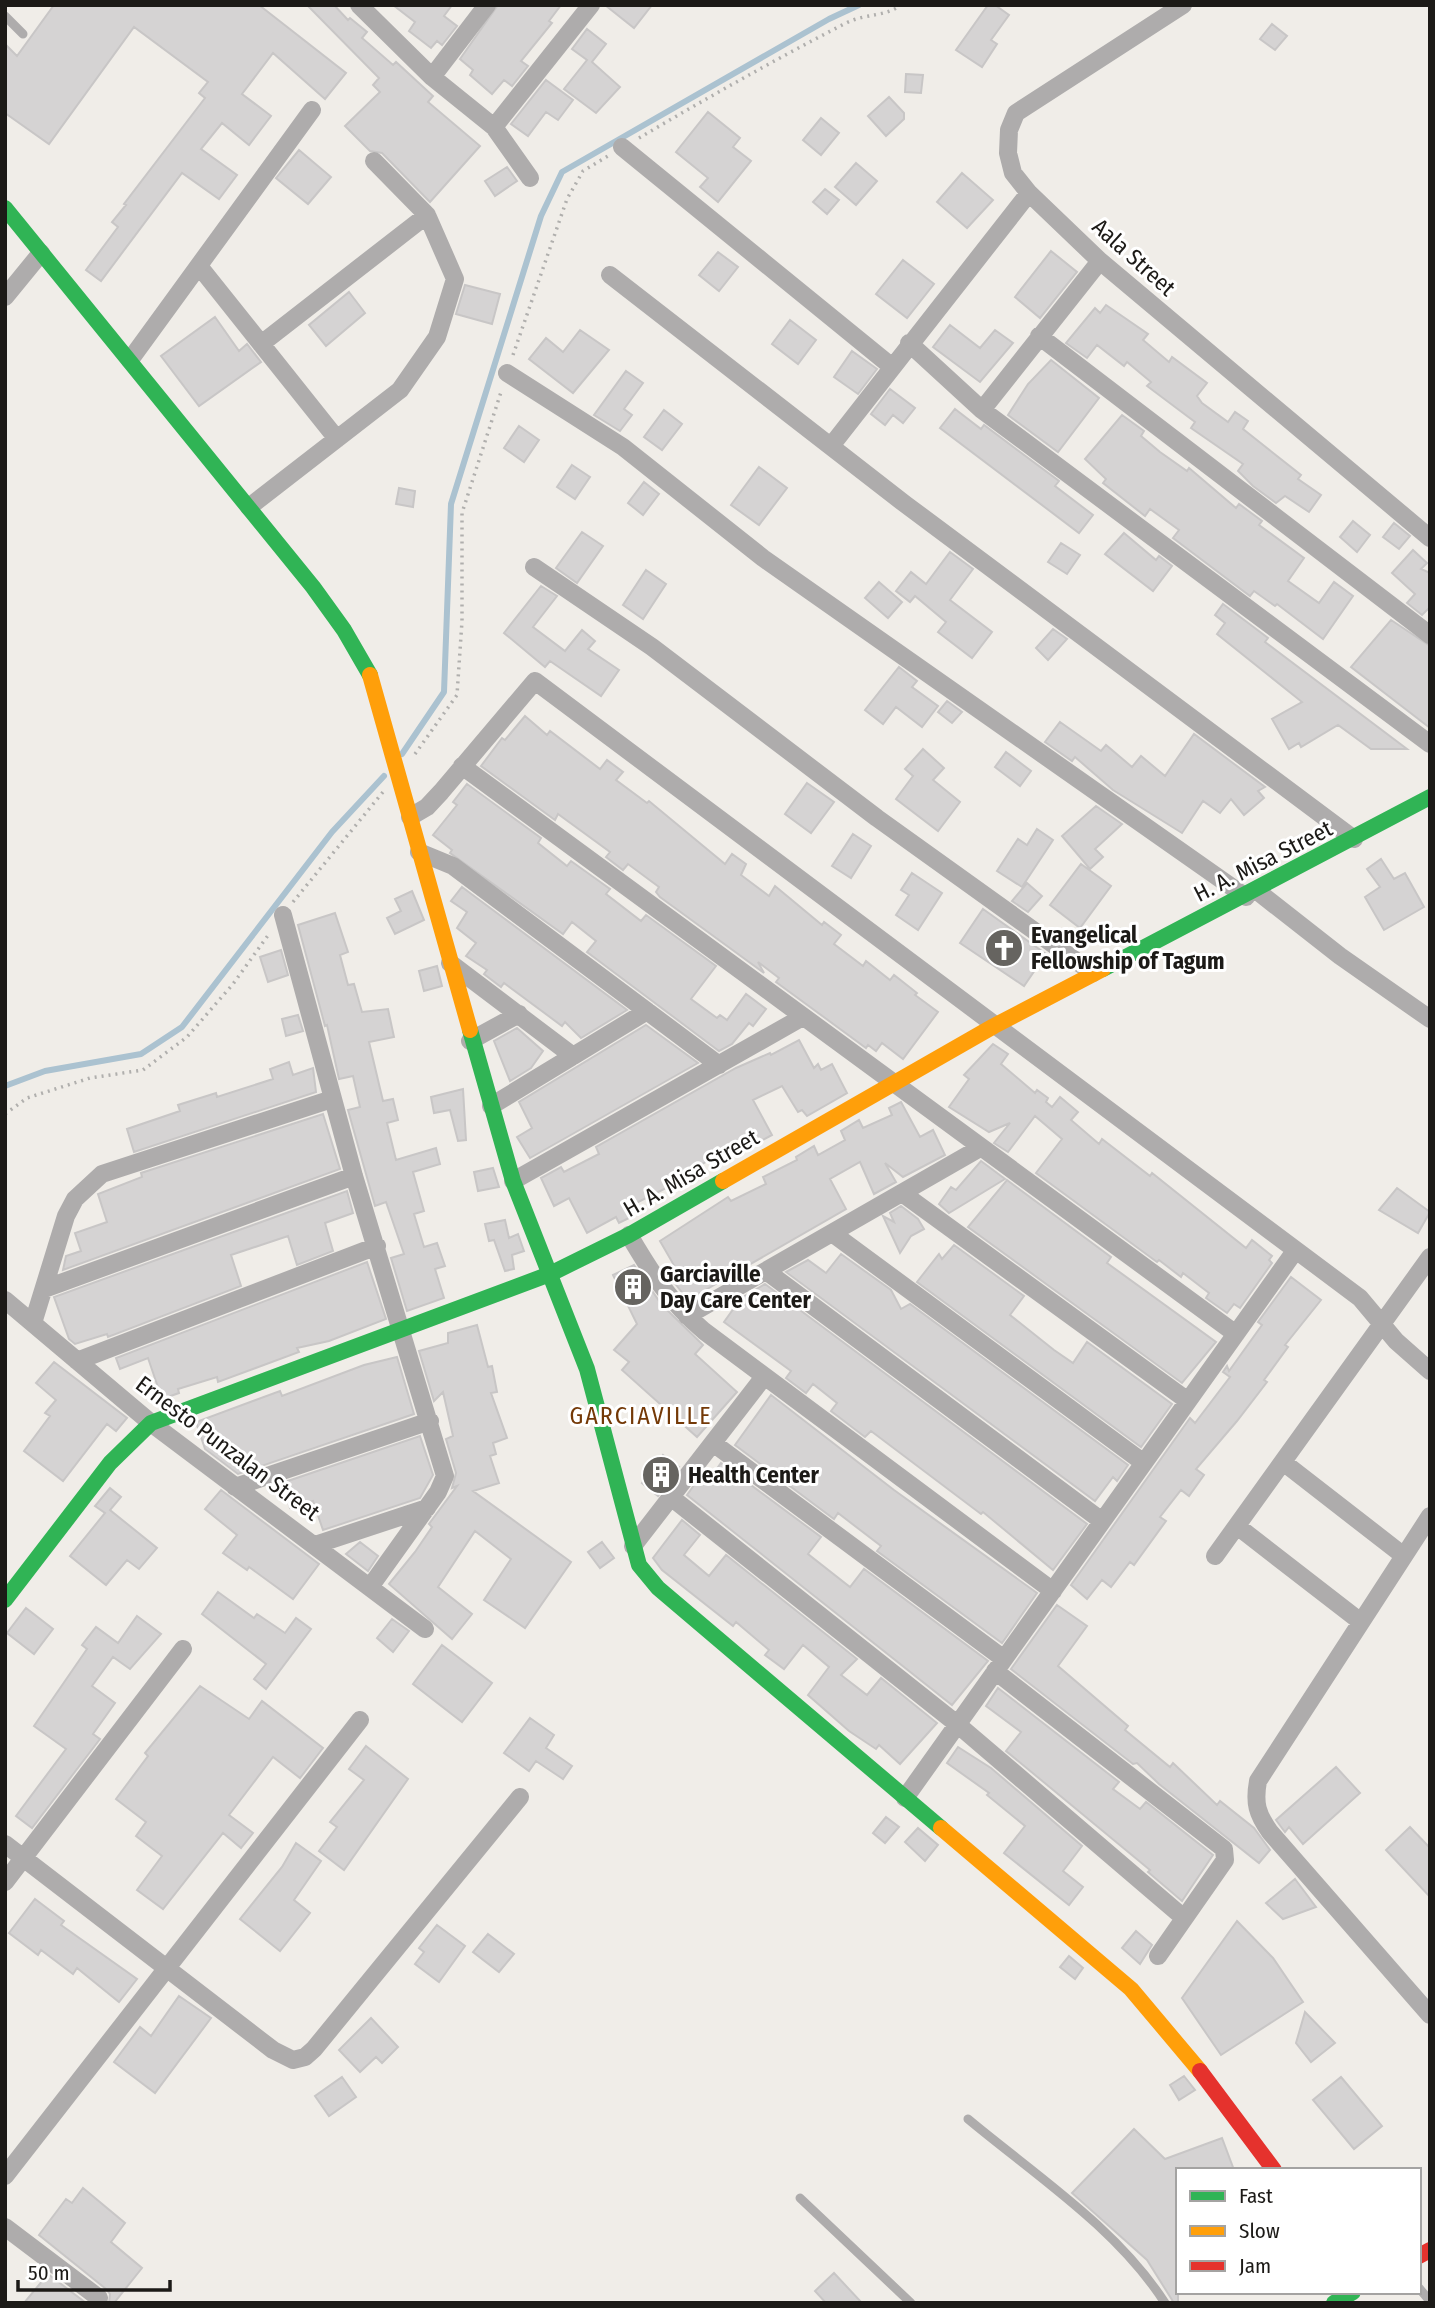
<svg xmlns="http://www.w3.org/2000/svg" width="1435" height="2308" font-family="'Fira Sans Condensed',sans-serif">
<rect width="100%" height="100%" fill="#f0ede8"/>
<g fill="none" stroke-linecap="round" stroke-linejoin="round">
<path stroke="#abc2d0" stroke-width="6" d="M402 754 444 692 451 504 541 216 562 172 829 19 859 5
M5 1086 45 1071 141 1054 182 1027 332 832 384 776"/>
</g>
<path fill="#d5d3d3" stroke="#c8c6c6" stroke-width="2" d="M54 5H259L346 73 325 99 273 53 242 94 271 116 249 145 222 123 201 149 237 175 219 199 182 173 101 281 86 270 118 227 112 222 126 205 124 204 205 98 199 93 208 82 134 27 49 144 5 113V44L17 56Z
M307 5H334L348 20 350 18 367 32 362 38 393 65 396 62 433 96 428 102 480 146 430 202 382 153 370 151 345 126 380 92 373 85 379 78Z
M393 5H452L444 16 457 26 442 45 437 41 431 48 409 31 415 22Z
M498 5H561L549 21 552 23 521 61 528 66 512 86 504 80 492 94 470 75 473 70 460 59Z
M605 5H652L634 28Z
M988 5H995L1009 15 991 40 997 44 982 67 956 50Z
M1272 24 1287 36 1275 50 1260 39Z
M587 29 606 44 592 62 620 87 596 113 564 89 587 60 572 49Z
M906 74 923 75 921 93 905 92Z
M546 80 573 100 558 120 546 112 528 136 511 124Z
M889 97 904 113V119L886 136 868 116Z
M708 112 740 138 733 147 751 161 718 202 700 187 708 178 676 152Z
M821 118 839 133 821 155 803 140Z
M299 150 331 177 308 204 276 178Z
M856 163 877 181 856 205 835 187Z
M507 167 517 181 495 196 485 181Z
M962 173 993 200 967 228 937 202Z
M825 189 839 200 827 214 813 202Z
M1051 251 1077 272 1040 318 1015 297Z
M718 252 738 267 719 291 699 275Z
M903 260 934 284 907 318 876 294Z
M465 285 500 294 492 324 456 314Z
M349 292 365 313 326 346 309 325Z
M1106 305 1148 334 1143 340 1169 362 1172 357 1207 383 1197 396 1202 403 1228 422 1235 412 1248 421 1243 429 1301 475 1298 479 1321 495 1309 512 1285 496 1276 503 1253 486 1238 471 1243 464 1191 428 1195 422 1147 386 1151 382 1127 362 1124 366 1097 345 1087 358 1066 343 1095 308 1100 313Z
M215 317 239 351 247 344 261 362 199 406 161 356Z
M790 320 816 340 798 364 772 344Z
M950 325 980 348 995 330 1013 343 980 382 933 347Z
M580 330 609 350 573 393 529 359 546 338 563 352Z
M852 351 877 369 858 394 834 377Z
M1051 360 1099 398 1058 452 1008 415 1028 384Z
M626 371 643 383 624 409 632 415 620 431 594 415Z
M890 389 915 408 903 423 893 415 885 425 871 414Z
M955 409 981 429 984 425 1059 481 1055 486 1093 515 1079 533 940 428Z
M664 410 682 424 662 450 644 437Z
M1122 415 1144 431 1141 436 1160 452 1187 471 1189 468 1236 508 1239 504 1262 521 1259 525 1304 558 1288 581 1319 603 1334 582 1353 596 1323 639 1277 604 1275 606 1254 591 1250 596 1173 538 1179 530 1150 509 1145 516 1103 483 1106 479 1085 459Z
M519 426 539 440 524 462 504 448Z
M572 465 590 477 575 499 557 487Z
M759 467 787 488 759 525 731 505Z
M644 482 659 494 643 515 628 503Z
M399 488 415 491 413 507 396 504Z
M1353 521 1370 535 1357 552 1340 537Z
M1394 523 1410 536 1399 549 1383 537Z
M582 532 603 546 577 583 556 568Z
M1124 533 1156 560 1159 556 1172 566 1153 591 1105 554Z
M1061 543 1080 555 1067 574 1048 562Z
M1413 550 1427 563 1421 569 1430 573V607L1422 615 1407 603 1415 594 1392 573Z
M950 552 973 569 950 600 992 632 972 658 938 632 946 622 915 596 910 602 896 591 911 572 926 584Z
M646 570 666 584 643 619 623 605Z
M879 582 902 602 888 618 865 598Z
M541 586 557 596 533 627 565 651 582 630 595 641 588 649 619 670 601 696 550 661 545 667 504 633Z
M1223 604 1268 638 1265 642 1407 749H1371L1338 725 1301 747 1299 743 1289 749 1272 719 1302 702 1217 634 1225 623 1215 615Z
M1391 620 1430 646V728L1351 667Z
M1053 629 1067 639 1048 660 1036 648Z
M899 667 917 681 912 687 938 706 922 727 896 707 883 724 865 710Z
M947 701 962 712 952 723 938 712Z
M525 716 547 735 550 731 600 769 607 760 623 772 616 780 647 803 649 801 725 864 732 854 746 864 741 875 769 896 775 886 822 925 824 922 841 935 834 944 863 966 866 961 890 980 894 975 917 993 915 995 938 1012 903 1059 882 1043 876 1051 868 1045 866 1048 776 982 779 978 758 962 764 973 660 897 656 892 659 887 628 864 623 870 606 857 610 852 558 814 555 820 481 766 502 738 505 740Z
M1060 722 1101 751 1106 745 1132 767 1141 756 1165 776 1194 734 1265 787 1258 791 1264 798 1244 815 1231 799 1220 813 1203 801 1182 833 1113 790 1075 757 1072 761 1045 742Z
M923 749 944 768 933 780 960 802 938 831 896 799 913 776 905 769Z
M1006 752 1031 771 1020 786 995 767Z
M807 783 834 802 811 833 785 814Z
M467 784 541 838 538 843 567 866 571 861 610 889 606 894 641 921 646 915 716 966 691 999 717 1018 720 1015 727 1020 746 994 766 1009 753 1026 749 1023 732 1044 719 1051 587 952 596 941 572 922 563 934 450 853 452 850 433 835 457 805 453 802Z
M1096 806 1122 824 1095 849 1103 857 1090 869 1062 836Z
M1037 829 1053 840 1022 887 997 871 1018 839 1027 845Z
M853 834 871 846 851 878 832 866Z
M1381 859 1394 879 1405 873 1424 907 1384 930 1365 897 1380 887 1367 869Z
M1081 864 1111 886 1080 928 1050 905Z
M912 873 942 893 918 930 896 915 909 895 901 890Z
M1027 883 1042 896 1028 912 1012 901Z
M462 887 627 1010 581 1038 565 1022 562 1026 504 983 501 987 484 974 487 970 466 956 476 943 457 928 467 912 451 901Z
M412 891 424 920 395 934 387 918 401 911 395 899Z
M983 909 1046 954 1024 986 960 943Z
M335 913 348 952 340 955 348 985 354 984 362 1012 388 1009 394 1037 369 1042 383 1101 393 1099 398 1120 387 1123 396 1160 436 1148 440 1164 413 1172 424 1211 414 1214 424 1247 437 1243 445 1266 435 1269 444 1298 407 1311 391 1258 404 1254 386 1202 375 1206 348 1110 360 1107 353 1076 339 1079 327 1025 325 1026 298 925Z
M281 950 288 975 268 982 260 957Z
M437 966 442 986 424 991 419 971Z
M298 1015 303 1031 286 1036 282 1019Z
M646 1025 698 1063 530 1158 517 1137 532 1128 519 1102Z
M517 1028 543 1051 531 1068 510 1081 494 1041Z
M799 1040 814 1068 818 1064 821 1070 832 1064 847 1093 807 1116 802 1110 798 1112 782 1086 753 1100 772 1135 723 1161 720 1154 683 1175 688 1183 670 1194 666 1188 628 1207 633 1216 619 1223 616 1217 587 1233 569 1198 554 1206 541 1178 561 1167 564 1172 599 1154 596 1147 736 1068 770 1053 771 1055Z
M993 1044 1008 1054 1001 1064 1035 1093 1037 1090 1048 1098 1046 1102 1052 1107 1060 1097 1078 1112 1071 1120 1099 1144 1102 1139 1150 1176 1152 1173 1246 1248 1252 1240 1272 1256 1269 1260 1272 1263 1240 1308 1234 1304 1227 1313 1206 1298 1209 1293 1183 1273 1181 1277 1159 1260 1157 1262 1036 1173 1062 1139 1035 1116 1008 1152 994 1143 1010 1123 989 1132 949 1107 969 1079 964 1075Z
M289 1062 293 1075 313 1068 316 1092 134 1152 127 1129 180 1111 178 1105 216 1093 217 1097 273 1079 270 1069Z
M463 1089 466 1140 458 1141 450 1110 434 1113 431 1097Z
M901 1102 920 1137 933 1130 945 1155 903 1177 885 1163 896 1182 874 1194 860 1162 830 1179 846 1209 688 1300 666 1272 675 1267 660 1241 728 1197 731 1201 766 1184 763 1177 797 1160 796 1157 814 1146 818 1155 845 1140 841 1131 859 1120 863 1128 892 1115 889 1108Z
M323 1114 340 1169 63 1270 66 1256 81 1251 75 1233 107 1222 98 1194 142 1177 141 1173Z
M981 1161 1005 1179 949 1213 939 1204 951 1187 956 1190Z
M493 1168 499 1187 478 1191 474 1172Z
M1007 1180 1111 1257 1107 1263 1216 1342 1182 1383 968 1227Z
M1397 1188 1430 1212 1418 1233 1379 1210Z
M347 1191 353 1213 325 1223 333 1251 297 1265 288 1236 231 1255 241 1286 108 1337 107 1334 75 1344 69 1339 54 1297Z
M901 1206 918 1219 924 1229 911 1236 900 1253 883 1216 894 1222 890 1213Z
M505 1220 509 1238 518 1234 524 1251 512 1255 514 1269 505 1271 494 1240 489 1241 485 1224Z
M954 1245 1024 1296 1010 1315 1054 1350 1073 1363 1087 1342 1172 1404 1141 1447 917 1282 939 1254 942 1259Z
M841 1254 891 1290 901 1309 910 1304 1128 1465 1117 1481 1113 1477 1095 1501 786 1272 808 1260 826 1273Z
M367 1262 386 1319 329 1341 297 1348 299 1352 218 1382 217 1377 178 1389 179 1393 162 1399 148 1358 120 1369 116 1358Z
M634 1265 662 1305 703 1345 695 1354 737 1392 697 1437 622 1370 629 1362 614 1350 637 1324 613 1275Z
M1291 1277 1321 1300 1285 1345 1288 1347 1264 1380 1267 1382 1237 1421 1196 1469 1204 1475 1189 1496 1181 1490 1160 1517 1166 1521 1134 1565 1130 1562 1111 1587 1102 1580 1087 1599 1071 1585 1190 1418 1195 1423 1230 1377 1223 1372 1227 1366 1229 1371 1262 1325 1258 1322Z
M765 1284 1087 1524 1053 1570 983 1512 981 1514 871 1431 865 1437 831 1411 837 1403 813 1384 806 1393 786 1378 791 1371 724 1322 734 1308 731 1304Z
M477 1325 488 1367 492 1366 497 1392 491 1393 507 1438 493 1443 496 1454 490 1456 499 1483 473 1491 571 1562 525 1628 484 1600 511 1559 475 1531 438 1587 472 1614 452 1639 389 1584 415 1552 432 1527 429 1524 457 1486 452 1488 456 1473 446 1439 453 1436 443 1392 434 1401 419 1351 448 1343V1333Z
M397 1357 414 1414 238 1474 205 1449 196 1422 280 1391 282 1396 364 1365Z
M54 1362 127 1418 116 1431 107 1424 63 1481 24 1451 50 1416 45 1413 56 1400 36 1383Z
M771 1395 894 1490 1037 1593 1002 1643 877 1551 881 1546 838 1513 834 1519 735 1445Z
M420 1436 433 1475 420 1498 323 1530 313 1501 290 1508 282 1483Z
M663 1455 679 1467 658 1496 642 1483Z
M721 1463 821 1537 808 1554 850 1587 864 1569 988 1661 952 1705 687 1495 697 1481 701 1485 706 1479 708 1481Z
M110 1488 121 1497 110 1510 157 1548 139 1569 127 1560 106 1585 70 1556 105 1513 95 1506Z
M221 1490 319 1564 293 1599 249 1567 247 1570 223 1553 237 1535 205 1509Z
M682 1520 700 1535 684 1555 709 1576 726 1555 857 1659 841 1675 867 1695 881 1678 937 1723 900 1764 879 1745 876 1749 849 1731 808 1695 829 1667 803 1645 784 1669 765 1655 769 1650 736 1622 733 1626 662 1570 653 1558Z
M360 1542 378 1556 368 1571 346 1554Z
M602 1542 614 1558 600 1568 588 1552Z
M218 1592 254 1618 257 1614 285 1633 296 1618 311 1629 266 1689 254 1679 266 1664 202 1614Z
M1057 1605 1087 1626 1058 1666 1128 1726 1125 1730 1170 1767 1173 1763 1217 1805 1220 1801 1254 1828 1270 1850 1259 1863 1159 1784 1137 1763 1133 1764 1011 1669Z
M26 1608 53 1629 34 1654 7 1633Z
M137 1616 161 1634 130 1669 113 1657 92 1686 115 1703 93 1734 100 1739 32 1828 16 1816 66 1749 34 1726 87 1649 82 1645 96 1627 118 1643Z
M392 1619 409 1631 393 1652 377 1638Z
M442 1645 492 1683 462 1722 413 1684Z
M200 1686 249 1719 262 1701 323 1748 300 1778 273 1757 229 1815 253 1833 241 1848 223 1833 163 1909 137 1890 162 1856 136 1836 146 1822 116 1799 148 1756 145 1753Z
M998 1688 1119 1782 1113 1789 1140 1809 1146 1802 1213 1855 1182 1901 1148 1872 1150 1870 1006 1751 1021 1732 986 1706Z
M530 1718 554 1735 546 1748 572 1766 563 1779 536 1761 529 1771 504 1753Z
M366 1746 408 1779 344 1870 319 1851 337 1827 330 1822 364 1780 349 1769Z
M958 1747 991 1768 1082 1846 1063 1871 1083 1887 1069 1905 1004 1853 1025 1826 987 1795 989 1793 947 1763Z
M1336 1767 1360 1793 1303 1844 1289 1827 1285 1832 1276 1820Z
M886 1817 899 1827 885 1843 873 1833Z
M1410 1827 1430 1848V1897L1386 1850Z
M918 1828 938 1845 925 1861 905 1842Z
M296 1843 321 1861 294 1900 310 1913 280 1951 240 1919 282 1867Z
M1295 1879 1316 1907 1283 1919 1266 1903Z
M35 1899 64 1921 61 1925 137 1979 119 2002 77 1968 73 1974 41 1950 38 1955 9 1933Z
M1237 1921 1273 1958 1303 2002 1221 2055 1182 1998Z
M437 1925 465 1946 439 1982 415 1964 424 1952 419 1948Z
M1136 1931 1152 1945 1140 1964 1122 1948Z
M488 1934 514 1954 499 1972 473 1952Z
M1069 1956 1083 1968 1075 1979 1060 1967Z
M179 1996 211 2018 155 2093 114 2062 140 2027 151 2036Z
M1305 2012 1335 2043 1311 2062 1296 2043Z
M371 2018 398 2047 382 2063 376 2057 360 2072 339 2050Z
M1184 2076 1195 2090 1179 2100 1170 2085Z
M342 2077 356 2097 329 2116 315 2096Z
M1341 2077 1382 2126 1354 2149 1313 2100Z
M1134 2129 1165 2159 1222 2138 1234 2170H1178V2303H1174L1147 2260 1072 2193Z
M83 2188 125 2223 111 2242 142 2268 114 2303H109L110 2294 106 2289 39 2235 66 2199 72 2203Z
M834 2273 862 2303H826L815 2291Z
M48 2274 86 2303H24Z"/>
<g fill="none" stroke-linecap="round" stroke-linejoin="round">
<path stroke="#b0afad" stroke-width="3.5" stroke-dasharray="2 5" stroke-linecap="butt" d="M639 138C707 98 776 59 846 23 867 13 885 17 901 5
M513 355 567 199 583 171 608 156
M415 754 457 695 462 621V513L502 389
M293 902 383 792
M5 1114 27 1098 90 1078 143 1070 187 1037 233 984 269 934"/>
<path stroke="#aeacac" stroke-width="9" d="M5 16 23 34
M968 2119C1035 2175 1117 2228 1165 2303
M800 2198 911 2303
M1419 2288 1430 2301"/>
<path stroke="#aeacac" stroke-width="18" d="M359 5 432 77 494 127 530 178
M1183 5 1016 113 1009 130 1008 153 1013 173 1029 193 1100 261 1430 538
M432 77 487 5
M494 127 591 5
M622 147 891 366
M199 266 337 439
M610 275 905 504 1354 839
M5 297 41 253
M1039 336 1430 635
M909 343 982 410 1430 744
M261 344 427 215
M130 360 312 110
M507 373 623 447 763 558 1246 897
M982 410 1100 261
M831 446 1029 193
M249 507 400 390 437 337 455 279 427 215 374 161
M534 567 652 647 877 818 1093 973
M462 766 1236 1334
M410 817 427 807 441 792 535 681 1360 1298 1396 1341 1430 1371
M419 852 453 866 719 1065
M1257 891 1340 956 1430 1019
M283 915 354 1176 445 1476 438 1492 370 1587
M450 963 573 1056
M470 1041 519 1014
M491 1106 647 1011
M513 1181 801 1018
M902 1193 1188 1401
M832 1233 1144 1463
M629 1235C652 1274 669 1301 704 1331L1053 1591
M766 1271 1102 1521
M44 1289 354 1176
M5 1300 151 1423 425 1629
M687 1316 980 1148
M33 1323 66 1216 75 1199 102 1174 332 1099
M77 1361 377 1246
M713 1443 1004 1659
M1283 1462 1404 1556
M235 1487 430 1421
M672 1498 957 1724 1184 1918
M1430 1516 1258 1781C1254 1803 1257 1814 1270 1832L1430 2015
M1237 1526 1361 1622
M315 1545 427 1508
M633 1546 763 1378
M1215 1556 1430 1257
M995 1671 1224 1849 1225 1860 1158 1956
M905 1798 1295 1251
M5 1844 273 2050 293 2060 305 2057 314 2049 520 1797
M5 1882 183 1649
M5 2176 360 1720
M5 2227 99 2298"/>
<path stroke="#30b455" stroke-width="16" d="M5 208 313 587 344 630 370 675
M1103 969 1430 797
M470 1030 513 1181 587 1369 639 1565 658 1588 941 1828
M5 1600 110 1463 151 1423 550 1274 629 1235 723 1181
M1334 2303 1353 2292"/>
<path stroke="#ff9f0a" stroke-width="16" d="M370 675 470 1030
M723 1181 994 1026 1103 969
M941 1828 1131 1989 1200 2071"/>
<path stroke="#e5322d" stroke-width="16" d="M1200 2071 1274 2170
M1419 2256 1430 2250"/>
</g>
<defs>
<symbol id="church-disc" viewBox="-11 -11 22 22"><circle r="9.5" fill="#666460" stroke="#fff"/><path d="M-1.2-6h2.4v3.5h3.3v2.4h-3.3V6h-2.4V-.1h-3.3v-2.4h3.3Z" fill="#fff"/></symbol>
<symbol id="building-disc" viewBox="-11 -11 22 22"><circle r="9.5" fill="#666460" stroke="#fff"/><path d="M-4-6H4V6H1V3H-1V6H-4ZM-2.5-4.3h1.7v1.8h-1.7ZM.8-4.3h1.7v1.8H.8ZM-2.5-1h1.7V.8h-1.7ZM.8-1h1.7V.8H.8Z" fill="#fff"/></symbol>
</defs>
<g fill-rule="evenodd">
<use href="#church-disc" x="982" y="926" width="44" height="44"/>
<use href="#building-disc" x="611" y="1265" width="44" height="44"/>
<use href="#building-disc" x="639" y="1453" width="44" height="44"/>
</g>
<g text-anchor="middle" dominant-baseline="central" stroke-width="6" stroke-linejoin="round" paint-order="stroke">
<g font-size="23" fill="#1c1a17" stroke="#fff">
<text transform="translate(1134 257) rotate(42)">Aala Street</text>
<text transform="translate(1263 861) rotate(-27)">H. A. Misa Street</text>
<text transform="translate(691 1173) rotate(-30)">H. A. Misa Street</text>
<text transform="translate(228 1448) rotate(37)">Ernesto Punzalan Street</text>
</g>
<g font-size="23" font-weight="bold" fill="#1c1a17" stroke="#fff" text-anchor="start">
<text x="1031" y="935">Evangelical<tspan x="1031" dy="26">Fellowship of Tagum</tspan></text>
<text x="660" y="1274">Garciaville<tspan x="660" dy="26">Day Care Center</tspan></text>
<text x="688" y="1475">Health Center</text>
</g>
<g font-size="24" letter-spacing="2" fill="#743907" stroke="#fff">
<text x="641" y="1416">GARCIAVILLE</text>
</g>
</g>
<rect width="1435" height="2308" fill="none" stroke="#1c1a17" stroke-width="14"/>
<rect x="1176" y="2168" width="245" height="126" fill="#ffffff" stroke="#a4a3a2" stroke-width="2"/>
<rect x="1190" y="2191" width="35" height="10" fill="#30b455" stroke="#a4a3a2" stroke-width="2"/>
<text x="1239" y="2203" font-size="21" fill="#1c1a17">Fast</text>
<rect x="1190" y="2226" width="35" height="10" fill="#ff9f0a" stroke="#a4a3a2" stroke-width="2"/>
<text x="1239" y="2238" font-size="21" fill="#1c1a17">Slow</text>
<rect x="1190" y="2261" width="35" height="10" fill="#e5322d" stroke="#a4a3a2" stroke-width="2"/>
<text x="1239" y="2273" font-size="21" fill="#1c1a17">Jam</text>
<path d="M18 2280v10h152v-10" fill="none" stroke="#1c1a17" stroke-width="3.5"/>
<text x="28" y="2280" font-size="21" fill="#1c1a17" stroke="#ffffff" stroke-width="5" paint-order="stroke">50 m</text>
</svg>
